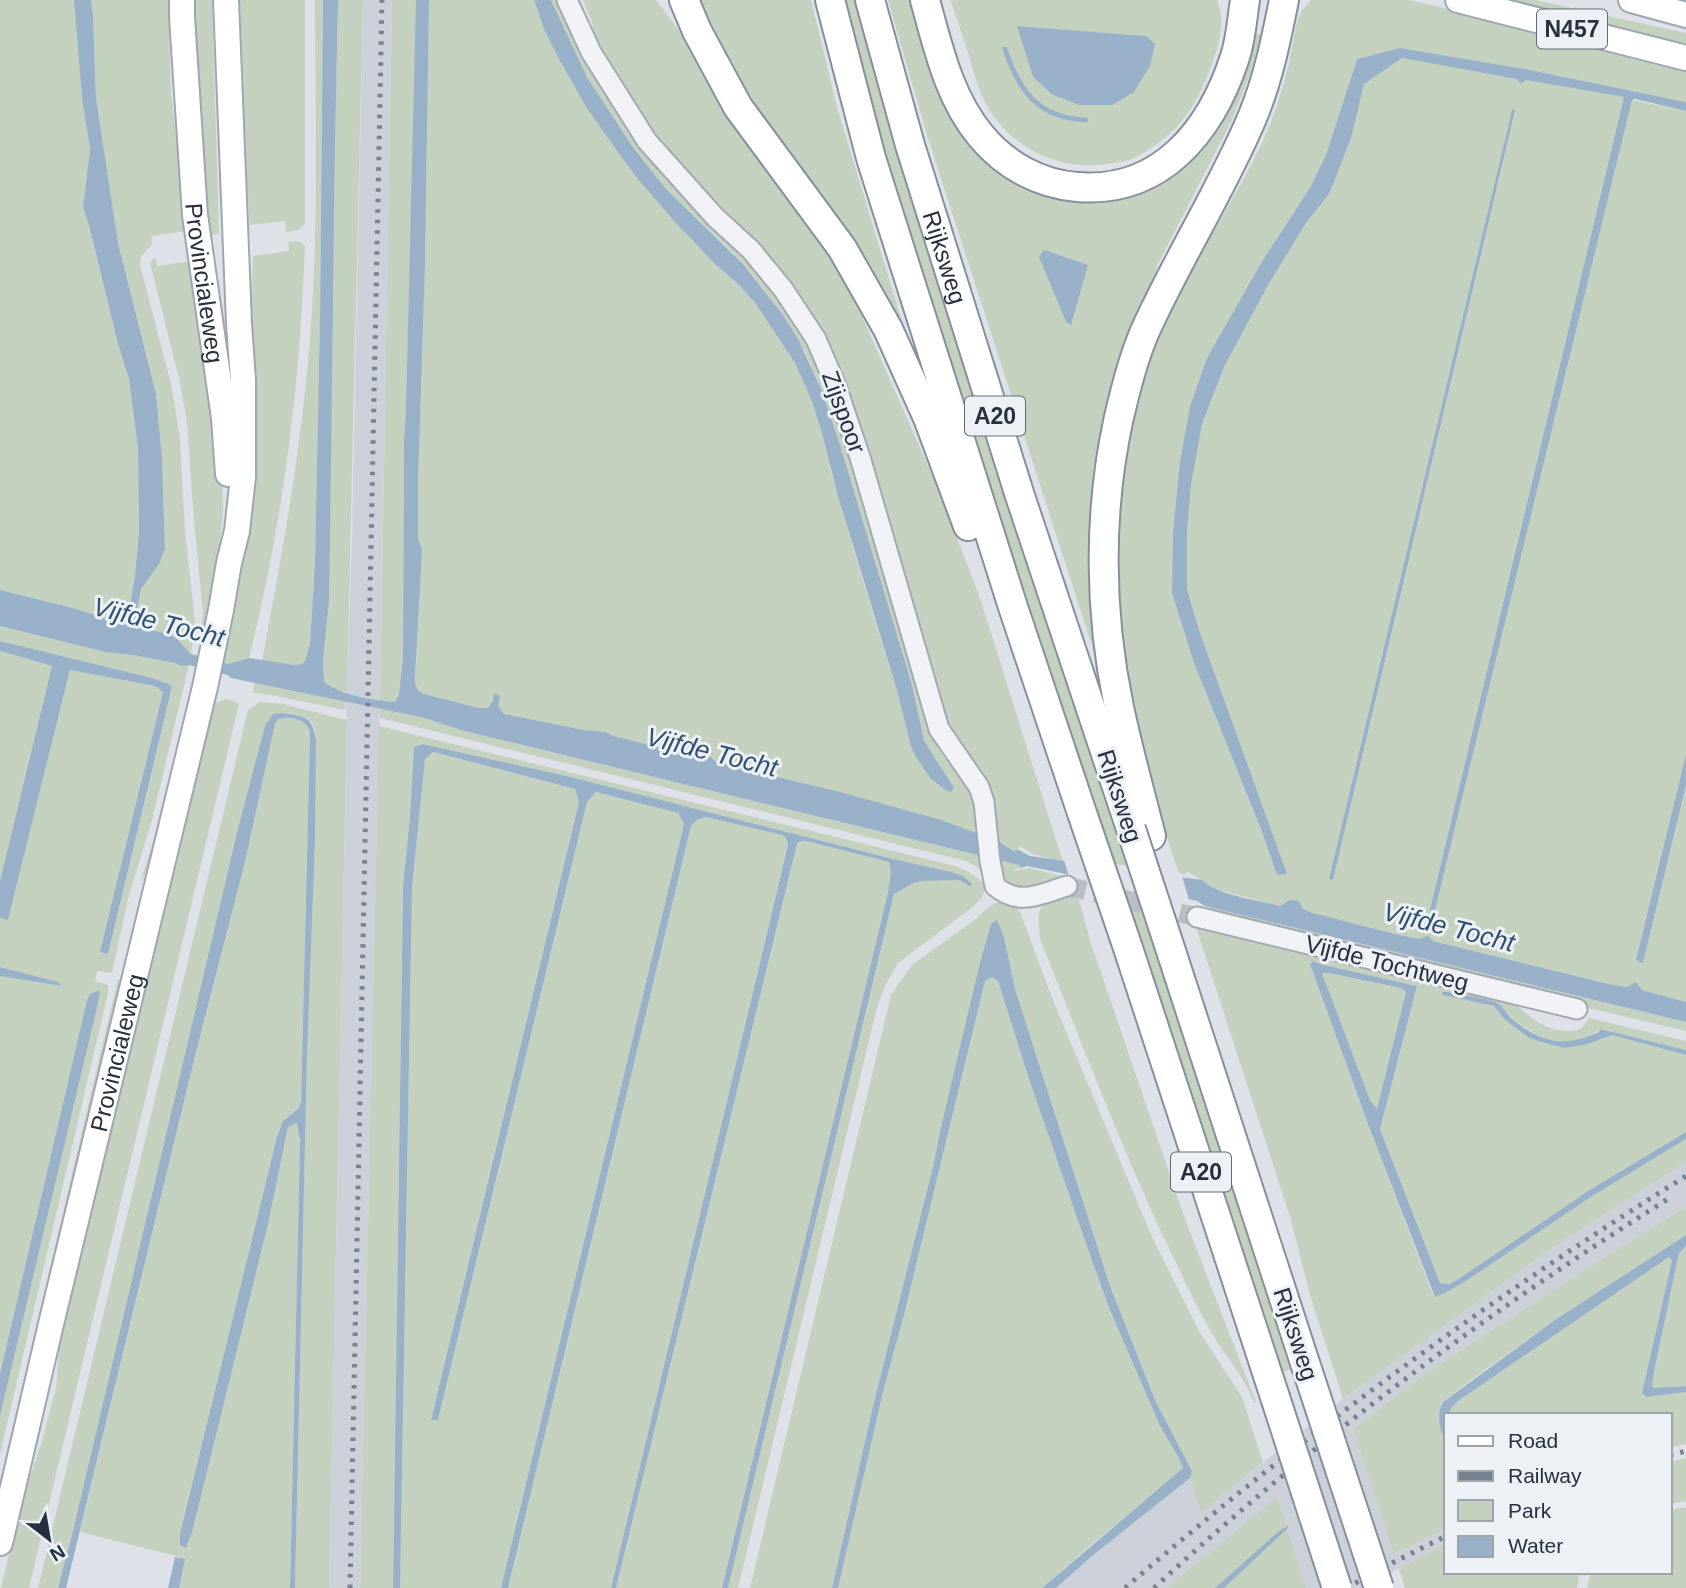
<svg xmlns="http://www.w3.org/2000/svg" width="1686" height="1588" font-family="Helvetica,sans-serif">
<rect width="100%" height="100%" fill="#dee2e8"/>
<path fill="#ccd1d9" d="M363 0H392L380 701 360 1588H329L347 720 345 692 347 688 352 537Z
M1686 1162V1207L1592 1265 1423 1375 1353 1429 1395 1554 1446 1529V1544L1399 1568 1367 1588H1056L1092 1556 1190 1478 1201 1512 1343 1399 1555 1246Z"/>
<path fill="#c4d1bf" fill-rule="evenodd" d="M0 0H74L82 99 90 149 83 207 90 229 118 344 129 379 138 449 139 533 135 575 128 618 135 619 141 589 165 549 162 458 156 394 118 243 96 98 93 15 91 0H168L171 91 186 231 151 236 152 244 141 257 140 265 171 384 175 407 180 440 185 531 194 612 195 625 191 654 177 639 169 634 119 623 77 609 0 590Z
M194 0H212L219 234 210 235C199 157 197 79 194 0Z
M240 0H305V224L298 230 286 232 285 221 250 225 247 182Z
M315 0H323L320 314 315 561 310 644 305 661 302 664 294 665 262 661C285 539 307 417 313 292 318 195 315 97 315 0Z
M338 0H363L347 688 345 692 335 690 324 683 323 661 329 602 335 147Z
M392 0H416L417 12 406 408 404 439 403 657 400 695 395 702 380 701Z
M429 0H534C550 47 575 90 604 131 616 147 625 164 638 179 662 207 687 235 713 262 727 276 742 287 755 302 762 311 767 320 773 329 780 341 789 352 796 365 812 397 826 434 831 471L861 575 896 687 911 747 917 759 932 780 947 791 951 792 952 783 933 757 924 740 912 685 841 448 822 391 805 352 783 315 750 272 732 252 666 189 632 146 587 77 551 0H560L581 45 793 314 826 378 919 679 932 737 943 756 974 796 979 834C893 804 804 785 716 762 709 756 704 754 694 756L613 736 606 732 584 730 504 714 498 706 494 694 493 701 488 708H479L424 694 415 686 421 570 422 550 418 537V484L425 266Z
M583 0H656L689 44 708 81 733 121 811 227 850 289 939 491 980 598 1063 862 1032 854 1020 846 1018 848 1019 850 1014 851 1002 844 997 838C993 819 992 790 982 774 970 753 954 735 944 713L841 376 687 178 648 132 600 54 591 20Z
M695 0H811L837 107 919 378 753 111Z
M843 0H856L878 80 1053 631 1293 1368 1282 1372 1092 803 921 278 865 83Z
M888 0H913C921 23 929 47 937 70 947 101 956 131 979 155 990 166 1003 177 1016 185 1028 192 1043 196 1056 198 1117 211 1179 186 1215 136 1236 105 1246 68 1253 32L1261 35 1250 74 1232 120 1158 264 1132 347 1104 683 927 135Z
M950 0H1217C1226 21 1219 46 1211 67 1203 87 1195 106 1180 123 1168 137 1151 150 1134 158 1128 161 1120 162 1113 163 1072 172 1026 156 999 123 982 103 976 80 969 56 963 37 957 19 950 0ZM1017 26 1146 36 1112 105H1079L1053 95Z
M1311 0H1409L1494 19 1686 68V102L1525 69 1400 48 1357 59 1326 155 1311 186 1261 263 1207 358 1190 406 1180 461 1173 532 1172 593 1194 663 1261 829 1277 875 1286 874 1199 630 1187 591V531L1190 484 1202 424 1224 367 1267 287 1306 223 1329 194 1364 83 1402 58 1516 79 1521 84 1526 80 1624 97 1427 922H1431L1632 100 1686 111V754L1636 960 1643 962 1686 785V1002L1642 990 1637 983 1627 987 1608 984 1433 941 1428 935 1420 939 1399 935 1320 915 1303 909 1300 903 1280 906 1226 892 1214 888 1188 872 1180 876C1164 833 1153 788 1143 744 1132 693 1121 641 1118 588 1115 507 1129 409 1160 334 1188 267 1231 208 1262 143 1270 125 1277 107 1282 89 1287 74 1290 58 1293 42 1295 32 1296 21 1301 12 1304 7 1308 4 1311 0ZM1514 109 1515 112 1333 880 1330 878 1512 110Z
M1499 0H1535L1686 33V48Z
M299 241 305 246C300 385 283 523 249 658L229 664 221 662 249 377 253 256 289 251 288 242Z
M155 257 157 266 192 261 222 467 223 510 219 553 203 652 155 850 142 881H141L155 835 198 658 201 640 203 611 194 522 187 422 179 378 151 267 150 263Z
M0 626 105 652 133 655 175 663 182 666 189 665 152 820 128 899 112 973 97 971 95 981 108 985V993L0 1454V1416L100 992 97 991 91 994 87 1000 0 1374V976L60 986 58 982 0 967V918L8 920 70 670 155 686 163 692 101 952 108 954 172 688 169 684 152 678 0 641Z
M0 651 52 666 0 881Z
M255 682 345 700V710L276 696 255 693 253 692Z
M226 699 236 702 239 704 29 1588H1L21 1504 42 1441 56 1388 60 1340 209 710 213 704Z
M260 702 283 704 347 720 329 1588H295L307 1056 315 843 316 741C315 735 316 728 312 723 305 713 284 712 273 714L73 1531 58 1588H38L248 710Z
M380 708 421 717 464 731 981 856 983 870 966 861 380 718Z
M281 718C294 718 308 719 310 733L301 1102 298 1109 283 1121 277 1138 180 1534 188 1545 268 1224 288 1127 298 1123 300 1140 290 1588H179L180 1557 80 1532 196 1052 245 862 275 724 278 719Z
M379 726 955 866 967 871 987 885 981 899 973 907 899 962 886 984 877 1007 738 1588H728L894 894 914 883 923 881 959 880 970 886 951 872 893 859 571 777 423 744 414 747 410 817 403 886 393 1588H360Z
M432 752 575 789 579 802 431 1420H438L587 802 596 792 678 813 684 824 501 1588H400L412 888 425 759Z
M706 817 783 835 786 838 788 845 611 1588H508L691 826 697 820Z
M806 841 889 862 891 870 888 892 722 1588H616L797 844Z
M999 860 1019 865 1021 868 1014 869 1015 871 1029 868 1065 877 1020 891 1005 882 1001 873 1002 872Z
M1077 893 1091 943 1185 1219 1256 1402 1254 1403C1246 1379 1229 1361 1216 1340 1200 1314 1187 1286 1174 1259 1124 1155 1083 1047 1040 939 1036 895 1042 905 1077 893Z
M1003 901 1016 907 1021 914 1052 998 1152 1237 1199 1331 1242 1397 1263 1462 1201 1513 1190 1478 1192 1471 1155 1400 1110 1286 1015 989 1004 937 991 924 941 1127 933 1167 905 1283 873 1406 832 1588H750L891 995 912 965 977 918 987 908 995 903Z
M1195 904 1208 912 1209 910 1205 906 1686 1022V1031L1291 938 1211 916Z
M1194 921 1509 998C1525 1013 1543 1031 1567 1031 1572 1031 1579 1031 1583 1027 1585 1025 1587 1021 1589 1018L1686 1041V1050L1600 1029 1599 1031 1574 1042 1548 1041 1534 1033 1514 1020 1499 1004 1448 992 1442 995 1494 1006 1504 1019 1529 1038 1541 1042 1566 1048 1600 1040 1612 1035 1686 1055V1132L1588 1191 1457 1280C1451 1283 1446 1285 1440 1283L1380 1129 1417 986 1324 965 1314 961 1310 963 1371 1132 1430 1287 1435 1297 1445 1293 1466 1281 1594 1195 1686 1139V1162L1555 1246 1343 1399 1310 1295 1291 1220Z
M1322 973H1329L1401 988 1406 992 1377 1110 1370 1100Z
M992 977 998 981 1030 1082 1092 1261 1110 1310 1160 1426 1177 1455 1183 1469 1086 1549 1042 1588H838L884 1388 904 1315 985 981Z
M118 979 120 980 116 1016 0 1502V1480Z
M1686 1207V1235C1603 1289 1519 1342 1441 1403L1439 1417 1441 1430 1446 1445V1529L1394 1554 1353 1429 1423 1375 1592 1265Z
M1686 1246V1386L1654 1388 1652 1386 1654 1372 1679 1253Z
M1669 1257 1672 1260 1642 1393 1646 1397 1686 1392V1444L1670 1448V1415H1447L1451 1407 1458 1401Z
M1686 1458V1501L1670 1504V1462Z
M1277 1497 1306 1588H1167Z
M1686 1507V1588H1587L1591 1572H1670V1510Z
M1446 1544V1572H1580L1577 1588H1405L1399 1568Z"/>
<path fill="#98b1c8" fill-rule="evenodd" d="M74 0H91L93 15 96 98 118 243 156 394 162 458 165 549 159 564 141 589 135 620 128 618 135 575 139 533 138 449 129 379 118 344 90 229 83 207 90 149 82 99Z
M323 0H338L335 147 330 542 329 602 323 661 324 682C343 696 371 700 395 702L399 695 403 657 404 439 406 408 416 0H429L425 266 418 484V537L422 550 421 570 415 679C415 687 417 690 424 694L479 708H488L493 701 494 693 500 696 498 706 504 714 584 730 606 732 613 736 694 756H709L716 762 844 793 941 820 979 834 997 838 1002 844 1014 851 1019 850 1030 856 1202 880C1222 897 1255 899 1280 906L1290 900H1298L1303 909 1313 913 1399 935 1420 939 1428 935 1433 941 1608 984 1627 987 1636 982 1642 990 1686 1002V1022L1229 912 1205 906 1197 901 1027 866 1021 868 1019 865 464 731 421 717 231 678 227 675 189 665 182 666 175 663 133 655 105 652 0 626V590L77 609 119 623 169 634 177 639 191 654 228 664 249 658 294 665 302 664 305 661 310 644 315 561 320 314Z
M534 0H551L587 77 632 146 666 189 743 264 783 315 799 341 822 391 841 448 912 685 924 740 934 757 954 787 951 792 947 791 931 779 917 759 911 747 896 687 838 496 822 433 812 401 795 363 756 304 739 285 715 264 676 223 636 177 620 155 586 107 558 57 544 29Z
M1017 26 1146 36 1155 44 1150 66 1134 92 1112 105H1079L1053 95 1033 77Z
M1400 48 1525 69 1686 102V111L1635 99 1632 100 1432 922 1429 924 1427 922 1624 97 1526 80 1521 84 1516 79 1402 58 1364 84 1351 138 1329 194 1306 223 1267 287 1224 367 1202 424 1191 484 1187 531V590L1199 630 1287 874 1277 875 1261 829 1194 663 1172 593 1173 532 1180 461 1190 406 1207 358 1261 263 1311 186 1326 155 1357 59Z
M1514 109 1515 111 1333 880 1329 879 1512 110Z
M1044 250 1088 265 1071 325 1066 322 1039 257Z
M0 641 152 678 169 684 172 687 108 954 100 952 163 692 155 686 70 670 8 920 0 918V881L52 666 0 651Z
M282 713C305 716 313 716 316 741L315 843 307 1056 295 1588H290L300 1140 297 1123 288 1127 268 1224 192 1532 186 1548 180 1545V1534L277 1137 283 1121 298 1109 301 1102 310 733C308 719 291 716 278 719L275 724 245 862 196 1052 66 1588H58L73 1531 237 833 265 726 273 714Z
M423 744 571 777 893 859 951 872 963 876 972 884 970 886 959 880 923 881 914 883 894 894 728 1588H722L888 892 891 870 889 862 806 841 799 842 797 844 616 1588H611L788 845 786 838 782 835 706 817 697 820 691 826 508 1588H501L684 824 678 813 596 792 587 802 438 1420H431L579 802 575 789 433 752 425 759 412 888 400 1588H393L403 886 410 817 414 747Z
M1686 754V785L1643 963 1636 960Z
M997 920 1004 937 1015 989 1110 1286 1155 1400 1192 1471 1190 1478 1092 1556 1056 1588H1042L1183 1468 1177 1455 1160 1426 1110 1310 1092 1261 1030 1082 998 981 992 977 985 981 904 1315 884 1388 838 1588H832L873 1406 933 1167 941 1127 980 963 991 924Z
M1313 961 1324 965 1417 986 1380 1129 1440 1283 1449 1284 1457 1280 1588 1191 1686 1132V1139L1594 1195 1466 1281 1445 1293 1435 1297 1371 1132 1310 964ZM1322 973H1329L1401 988 1406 992 1377 1109 1370 1100Z
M0 967 58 982 61 986 0 976Z
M97 991H100L98 1003 0 1416V1374L87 1000 90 994Z
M1442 992H1448C1464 996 1483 997 1497 1003 1503 1006 1507 1014 1512 1019 1543 1043 1563 1048 1599 1032L1600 1029 1686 1050V1055L1612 1035 1588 1044 1565 1048 1541 1042 1529 1038 1504 1019 1494 1006 1447 996 1442 995Z
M1686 1235V1246L1679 1253 1654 1372 1652 1386 1654 1388 1686 1386V1392L1646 1397 1642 1393 1672 1260 1669 1257 1458 1401C1443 1414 1446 1425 1446 1445 1441 1431 1435 1415 1443 1402L1555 1320Z
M1288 1526V1528L1224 1588H1215L1279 1531Z
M175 1557 185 1559 179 1588H168Z"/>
<path fill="#dee2e8" d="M1063 857 1181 873 1190 903 1070 879Z"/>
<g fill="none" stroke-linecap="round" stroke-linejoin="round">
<path stroke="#98b1c8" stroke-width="5" d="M1005 49C1019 91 1038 118 1086 120"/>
<path stroke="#b9bec6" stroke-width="19" stroke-dasharray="19 10" stroke-linecap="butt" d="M1067 886 1197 917"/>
<defs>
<path id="minor" d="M567 0 591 52 647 141 715 217 751 250 783 289 816 339 836 386 860 457 939 729 979 787 984 802 990 861 995 886C1020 907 1040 894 1067 886
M1197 917 1577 1009"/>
<g id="major">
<path id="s1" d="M182 0V17L195 215 224 418 228 474"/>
<path d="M1458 0 1686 58"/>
<path d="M1631 0 1686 15"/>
<path id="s2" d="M0 1543 51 1324 205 687 221 610 229 563 237 531 243 477V380L239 324 226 0"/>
</g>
<g id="highway">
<path d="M684 0 697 31 738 107 842 248 888 329 928 418 968 526"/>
<path d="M830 0 871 158 1013 607 1082 813"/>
<path id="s3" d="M870 0 910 145 1020 496 1131 829"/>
<path d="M925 0C938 47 949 98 981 136 1005 165 1039 184 1077 187 1161 194 1211 131 1235 57 1241 39 1242 19 1245 0"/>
<path d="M1151 836C1140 793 1128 750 1119 707 1099 612 1098 512 1119 417 1126 388 1133 359 1145 331 1178 258 1221 191 1252 118 1268 80 1276 40 1284 0"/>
<path d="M1128 948 1275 1397"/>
<path d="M1172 954 1305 1363"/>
</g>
</defs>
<use href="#minor" stroke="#a3a9b2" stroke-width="23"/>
<use href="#major" stroke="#9da7b3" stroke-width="28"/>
<use href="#highway" stroke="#85909e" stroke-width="32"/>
<use href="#minor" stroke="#f0f2f6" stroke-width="19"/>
<use href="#major" stroke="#fff" stroke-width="24"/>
<use href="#highway" stroke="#fff" stroke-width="28"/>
<path stroke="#778291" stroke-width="5" stroke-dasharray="3.5 7" stroke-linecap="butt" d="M1670 1455 1686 1451
M350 1588 382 0
M1125 1588C1301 1436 1489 1299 1686 1176
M1154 1588C1312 1442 1486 1313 1668 1199
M1346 1588 1394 1562 1446 1536"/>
<defs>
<path id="highway-bridge" d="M1082 813 1128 948
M1131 829 1172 954
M1305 1363 1379 1588
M1275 1397 1337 1588"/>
</defs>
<use href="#highway-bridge" stroke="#85909e" stroke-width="32" stroke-linecap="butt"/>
<use href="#highway-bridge" stroke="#fff" stroke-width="28"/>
</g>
<g text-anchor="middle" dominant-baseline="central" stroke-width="6" stroke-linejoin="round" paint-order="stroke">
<g fill="#edf1f5" stroke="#626a75" stroke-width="2">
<rect x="1537" y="9.5" width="70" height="39" rx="5"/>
<rect x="965" y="396.5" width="60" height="39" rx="5"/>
<rect x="1171" y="1152.5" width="60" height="39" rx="5"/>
</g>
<g font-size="23" font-weight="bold" fill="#27303e">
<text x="1572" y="29">N457</text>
<text x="995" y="416">A20</text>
<text x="1201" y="1172">A20</text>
</g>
<g font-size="24" fill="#27303e" stroke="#edf1f5">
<text stroke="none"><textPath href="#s3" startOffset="268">Rijksweg</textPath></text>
<text stroke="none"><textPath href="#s1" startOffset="284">Provincialeweg</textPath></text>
<text transform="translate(844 412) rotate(70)">Zijspoor</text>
<text transform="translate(1120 796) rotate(72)">Rijksweg</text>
<text transform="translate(1387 963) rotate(14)">Vijfde Tochtweg</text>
<text stroke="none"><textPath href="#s2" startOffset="504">Provincialeweg</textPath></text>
<text transform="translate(1296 1334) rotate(72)">Rijksweg</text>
</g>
<g font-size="26" font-style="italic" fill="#315172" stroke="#edf1f5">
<text transform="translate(159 622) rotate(14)">Vijfde Tocht</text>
<text transform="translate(712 752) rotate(14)">Vijfde Tocht</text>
<text transform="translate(1449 927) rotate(14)">Vijfde Tocht</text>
</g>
</g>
<rect x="1444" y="1413" width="228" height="161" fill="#edf1f5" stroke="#9ea4ac" stroke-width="2"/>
<rect x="1458" y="1436" width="35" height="10" fill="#ffffff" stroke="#9ea4ac" stroke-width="2"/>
<text x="1508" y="1448" font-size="21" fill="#27303e">Road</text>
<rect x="1458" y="1471" width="35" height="10" fill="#778291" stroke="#9ea4ac" stroke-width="2"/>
<text x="1508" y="1483" font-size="21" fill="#27303e">Railway</text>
<rect x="1458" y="1500" width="35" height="21" fill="#c4d1bf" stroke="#9ea4ac" stroke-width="2"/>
<text x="1508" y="1518" font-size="21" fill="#27303e">Park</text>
<rect x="1458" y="1536" width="35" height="21" fill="#98b1c8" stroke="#9ea4ac" stroke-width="2"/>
<text x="1508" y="1553" font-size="21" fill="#27303e">Water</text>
<g transform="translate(49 1539) rotate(149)" stroke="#edf1f5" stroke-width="5" paint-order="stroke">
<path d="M0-5L12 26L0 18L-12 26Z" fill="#27303e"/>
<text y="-10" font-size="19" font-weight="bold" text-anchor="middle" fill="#27303e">N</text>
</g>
</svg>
